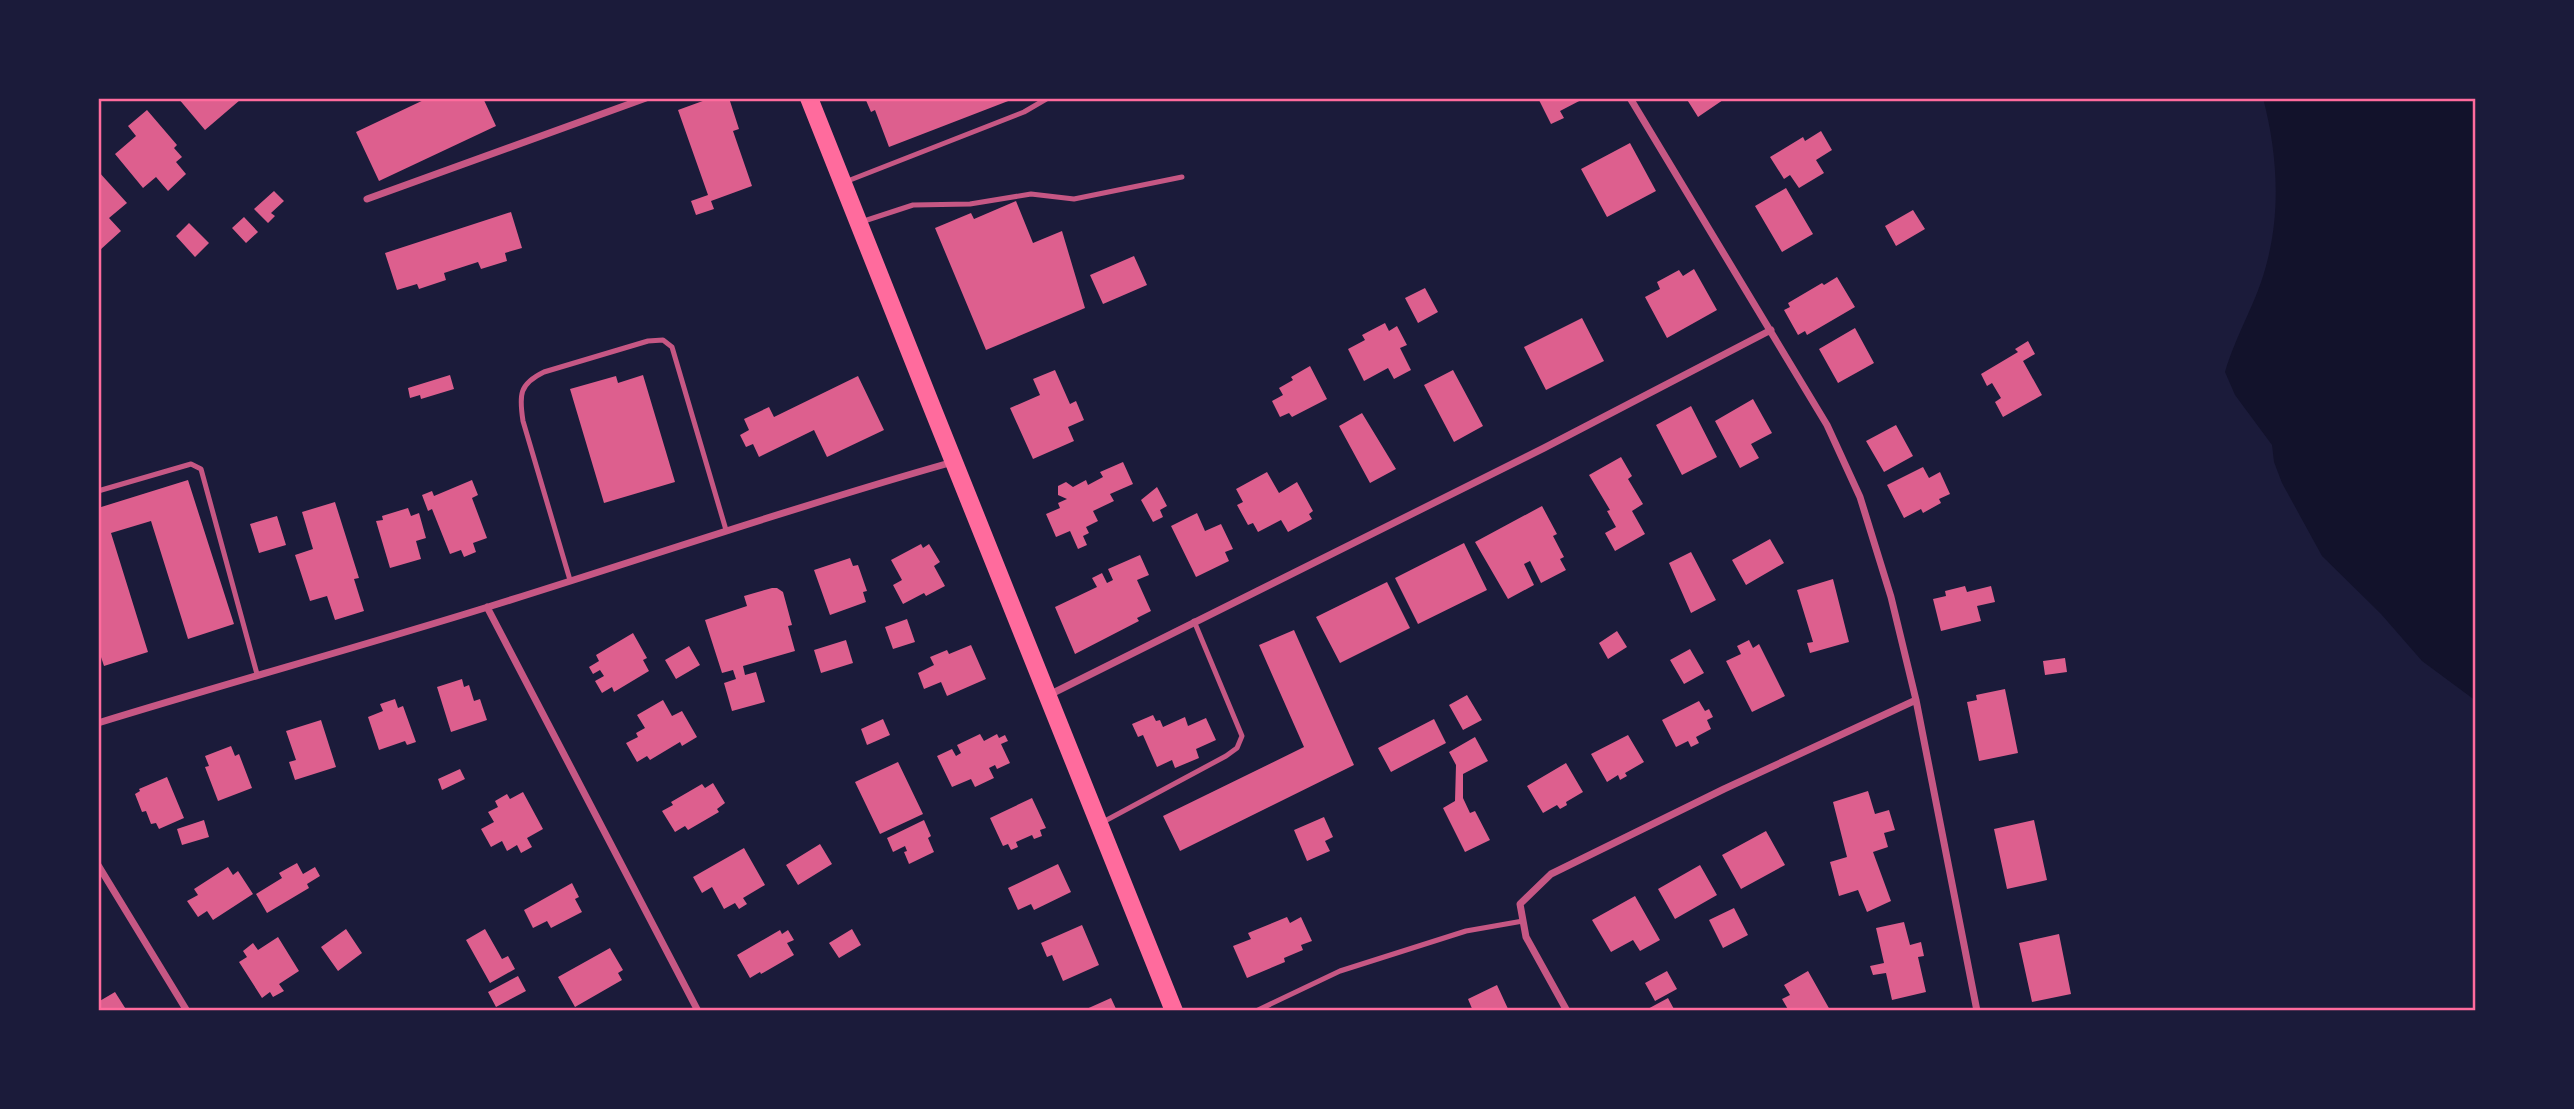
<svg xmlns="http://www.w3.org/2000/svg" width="2574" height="1109" font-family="'Times New Roman',serif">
<rect width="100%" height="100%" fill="#1b1b3a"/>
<path fill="#12122b" d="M2263 98H2476V701L2422 661 2381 614 2322 556 2282 483 2274 462 2272 445 2235 395 2225 372C2236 334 2258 300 2267 262 2281 209 2277 151 2263 98Z"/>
<path fill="#dd5f8e" d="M178 98H238L240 100 205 130Z
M428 98H483L496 126 379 181 356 132Z
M711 98H729L739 129 733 131 752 186 711 201 714 209 696 215 691 201 708 195 678 110Z
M865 98H1016L889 147 875 110 871 112Z
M1538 98H1585L1560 111 1564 118 1551 124Z
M1686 98H1722L1723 100 1698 117Z
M147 110 177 145 174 148 182 157 176 162 186 174 168 191 156 177 143 188 115 154 136 136 128 126Z
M1821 131 1832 150 1816 160 1824 173 1799 188 1790 175 1784 179 1770 157 1803 137 1805 141Z
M1630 143 1656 191 1607 217 1581 169Z
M98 171 127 203 109 218 121 231 100 250 98 248Z
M1786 188 1813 234 1782 252 1755 206Z
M274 191 284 201 271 213 275 216 268 223 254 209Z
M1016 201 1033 243 1062 231 1085 308 986 350 935 228 971 213 974 219Z
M1913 210 1925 229 1896 246 1885 226Z
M511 212 522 248 505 253 507 261 481 269 478 262 444 273 446 280 419 289 417 284 397 290 385 253Z
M244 217 258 232 246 243 232 228Z
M189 223 209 243 195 257 176 236Z
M1134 256 1147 285 1103 304 1090 275Z
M1694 269 1717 310 1667 338 1645 297 1660 289 1657 282 1679 270 1683 276Z
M1837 277 1855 307 1807 335 1805 331 1798 335 1784 310 1790 307 1788 303 1822 283 1824 285Z
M1425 288 1438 312 1418 323 1405 298Z
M1582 318 1604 361 1546 390 1524 347Z
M1385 323 1389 331 1397 326 1407 345 1400 348 1411 370 1394 379 1388 368 1364 381 1348 349 1365 340 1362 335Z
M1855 328 1874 363 1838 383 1819 349Z
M2028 341 2035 354 2023 361 2042 395 2003 417 1995 402 2001 398 1992 383 1987 386 1981 374 2018 352 2015 349Z
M1310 366 1327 399 1292 417 1289 413 1280 417 1272 401 1283 395 1279 388 1293 380 1291 377Z
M1055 370 1070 404 1076 401 1084 420 1068 427 1074 441 1033 459 1010 408 1040 395 1033 379Z
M1453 370 1483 426 1454 442 1424 385Z
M450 375 454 389 421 399 420 395 410 398 408 388Z
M643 375 675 482 604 503 570 389 616 376 618 383Z
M858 376 884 430 827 457 814 430 759 457 753 444 746 447 740 435 749 430 744 419 769 407 774 417Z
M1753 399 1772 433 1751 444 1759 458 1740 468 1715 421Z
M1691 406 1717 457 1682 475 1656 425Z
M1362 413 1396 469 1370 483 1339 426Z
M1896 425 1913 456 1884 472 1866 441Z
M1621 457 1632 476 1628 479 1643 504 1632 511 1645 534 1615 551 1605 533 1616 527 1607 511 1610 510 1589 475Z
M1123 462 1133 484 1110 494 1114 501 1093 511 1098 521 1086 527 1089 533 1083 536 1087 545 1078 549 1070 531 1056 537 1046 514 1060 508 1058 503 1067 499 1058 495V486L1066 482 1073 487 1086 480 1088 485 1103 477 1100 472Z
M1923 467 1929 478 1940 472 1950 494 1939 499 1941 503 1923 513 1921 509 1904 518 1887 485Z
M1267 472 1279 493 1297 482 1313 511 1309 514 1312 519 1288 532 1281 520 1258 532 1253 523 1248 525 1237 505 1243 502 1236 489Z
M188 480 234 624 188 639 151 521 111 533 148 652 104 666 98 648V508Z
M472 480 478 495 472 498 487 538 473 543 476 552 464 557 461 550 450 554 432 509 428 511 422 495 432 491 434 496Z
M1157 487 1167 506 1160 510 1163 517 1153 522 1141 500Z
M335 502 359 578 354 579 364 611 335 620 327 596 310 601 295 555 313 549 302 512Z
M1542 506 1557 534 1553 536 1564 557 1560 559 1566 570 1541 583 1530 561 1524 564 1534 585 1508 599 1475 542Z
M408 508 411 516 419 513 426 538 416 541 421 559 390 568 376 521 383 520 382 516Z
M1197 513 1205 531 1221 524 1233 549 1225 552 1229 561 1196 577 1171 526Z
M277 516 286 545 259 553 250 524Z
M1770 539 1784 563 1746 585 1732 560Z
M1464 543 1487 590 1418 624 1395 578Z
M921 544 923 548 929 544 940 562 934 566 945 586 926 596 924 593 903 604 893 585 902 580 891 560Z
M1691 552 1716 600 1691 613 1669 563Z
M1140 555 1149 575 1137 580 1151 611 1137 618 1139 621 1075 654 1055 607 1097 587 1092 578 1102 573 1107 583 1113 580 1108 569Z
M850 558 853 566 858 565 867 591 863 592 866 602 830 615 814 570Z
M1833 579 1849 642 1810 653 1807 643 1813 642 1797 590Z
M1387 582 1410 628 1340 663 1316 617Z
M1965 586 1967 592 1991 586 1995 602 1977 606 1981 621 1941 631 1933 599 1946 596 1945 591Z
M772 588H777L783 592 792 625 788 626 795 651 743 666 745 675 756 672 765 702 732 711 724 683 736 679 733 670 722 673 705 620 747 606 744 596Z
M907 619 915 642 893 649 885 627Z
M1294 630 1354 765 1180 851 1163 816 1304 747 1259 645Z
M1617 631 1627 647 1608 659 1599 643Z
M633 633 647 658 643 660 649 671 614 692 612 687 602 693 595 681 604 676 600 670 593 674 589 667 599 661 596 655Z
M846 640 853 663 821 673 814 650Z
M1749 640 1753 648 1759 644 1785 696 1752 712 1726 661 1741 654 1737 646Z
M971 645 986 679 947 696 941 682 924 689 918 673 934 665 930 657 947 650 949 654Z
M689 646 700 665 676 679 665 660Z
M1690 649 1704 673 1684 684 1670 660Z
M2065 658 2067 672 2045 675 2043 661Z
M462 679 464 687 469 685 474 701 480 699 487 720 451 732 437 687Z
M2005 689 2018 753 1979 761 1967 702 1977 700 1976 695Z
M1467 695 1482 720 1463 730 1449 705Z
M395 699 398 708 403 706 416 742 407 745 405 741 379 750 368 717 383 711 380 704Z
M663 700 672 716 682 711 697 737 682 746 680 742 650 760 647 756 637 762 626 743 638 737 636 733 645 728 637 715Z
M1699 701 1705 711 1709 709 1713 717 1707 720 1711 729 1696 737 1699 743 1691 747 1688 741 1676 747 1662 720Z
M1153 715 1156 721 1160 720 1163 727 1185 717 1188 726 1206 718 1216 740 1196 749 1199 758 1175 768 1172 760 1157 767 1143 735 1138 737 1132 724Z
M883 719 890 735 867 745 861 729Z
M1434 719 1446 743 1391 772 1378 748Z
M321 720 336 767 295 780 289 762 296 760 286 731Z
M980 734 984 741 997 734 999 738 1005 735 1008 741 1001 744 1010 763 997 769 995 765 989 768 994 778 975 787 971 779 952 787 937 756 952 749 956 756 961 753 957 745Z
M1628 735 1644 762 1625 773 1627 776 1620 780 1618 775 1607 782 1591 754Z
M1475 737 1488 761 1463 774V798L1470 813 1475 811 1490 840 1465 852 1443 808 1455 801 1456 765 1449 752Z
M231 746 235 756 239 754 252 788 218 801 205 767 209 766 205 756Z
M898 762 923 814 880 834 855 782Z
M1566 763 1583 792 1566 802 1567 805 1560 809 1557 805 1543 813 1527 786Z
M460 769 465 779 442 790 438 779Z
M167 777 184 818 159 829 156 823 151 824 146 811 142 812 135 794 140 791 139 789Z
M713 783 725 803 717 809 719 812 688 830 685 826 675 832 662 811 673 805 671 802 702 784 705 788Z
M1868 791 1875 814 1889 810 1895 830 1884 833 1888 847 1873 852 1891 901 1867 912 1858 890 1839 896 1830 862 1847 857 1833 802Z
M523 792 543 829 527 838 532 847 521 853 517 845 507 851 502 841 491 847 481 829 494 822 488 812 498 807 495 801 507 794 510 799Z
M1032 798 1046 828 1040 830 1042 836 1034 839 1032 835 1016 842 1018 847 1011 850 1008 844 1003 846 990 818Z
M1324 817 1333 837 1325 841 1330 851 1307 861 1294 830Z
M204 820 209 837 182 845 177 829Z
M924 820 931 836 928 838 934 852 909 864 904 852 907 851 905 846 893 852 887 838Z
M2034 820 2047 880 2007 889 1994 829Z
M1766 831 1785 865 1741 889 1722 855Z
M820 844 832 864 798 885 786 865Z
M744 848 765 885 743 898 747 904 739 909 735 903 724 909 712 887 702 893 693 877Z
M297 863 303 874 315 867 320 876 307 884 309 888 267 913 256 894 282 878 279 873Z
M1058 864 1071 892 1034 910 1031 904 1018 910 1008 888Z
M1700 865 1717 895 1675 919 1658 889Z
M228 867 233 875 238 871 253 894 213 920 207 911 198 917 187 901 198 895 194 889Z
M572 883 579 897 575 899 582 912 551 928 547 921 533 928 524 910Z
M1635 896 1660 940 1640 951 1633 940 1611 952 1592 920Z
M1734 908 1748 935 1723 948 1709 920Z
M1287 917 1290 923 1301 917 1312 941 1301 945 1303 950 1284 958 1285 962 1247 978 1233 946 1251 939 1248 933Z
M1904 922 1910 945 1921 942 1924 956 1918 957 1926 992 1892 1000 1886 973 1873 975 1870 966 1884 963 1876 928Z
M1082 925 1099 965 1063 981 1052 955 1047 957 1041 943Z
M346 929 362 953 338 971 321 947Z
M485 929 502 959 508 956 515 969 490 983 466 940Z
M852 929 861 945 839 958 829 943Z
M780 930 782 934 788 930 794 940 787 943 794 955 761 974 760 972 750 978 737 955Z
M2059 934 2071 994 2032 1002 2019 943Z
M278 937 299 971 279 984 284 991 273 997 270 992 262 998 239 962 247 957 243 951 253 943 258 950Z
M610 948 623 970 618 973 622 980 575 1007 558 977Z
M1667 971 1677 989 1655 1001 1645 983Z
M1808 971 1830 1010 1828 1011H1789L1782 999 1790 995 1784 985Z
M518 976 526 991 496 1007 488 992Z
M1497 985 1509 1011H1473L1468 999Z
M115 992 127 1011H98V1002Z
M1111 998 1117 1011H1082Z
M1668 998 1675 1011H1644Z"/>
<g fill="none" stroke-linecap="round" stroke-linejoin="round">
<path stroke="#c65784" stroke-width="5" d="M845 182 1024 112 1048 98
M861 222 913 205 970 204 1031 194 1074 199 1182 177
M98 491 191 464 201 469 257 674
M570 580 523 421C519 395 519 384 544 372L648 341 663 340 672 347 726 530
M1103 822 1226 756 1237 748 1242 736 1194 621
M1256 1011 1340 971 1466 931 1523 921"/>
<path stroke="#c65784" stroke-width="7" d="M1630 98 1827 425 1860 497 1891 597 1916 700 1977 1011
M367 199 646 98
M487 607 698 1011
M1049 695 1544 448 1771 330
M98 723C228 683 359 647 488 607 643 559 796 506 953 462
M98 865 187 1011
M1567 1011 1526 937 1520 904 1551 874 1724 789 1916 700"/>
<path stroke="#ff6b9d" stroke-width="18" d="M809 98C929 403 1053 706 1174 1011"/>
</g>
<rect width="2574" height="1109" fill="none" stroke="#1b1b3a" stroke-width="200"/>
<rect x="100" y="100" width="2374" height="909" fill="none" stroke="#ff6b9d" stroke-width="2.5"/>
</svg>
